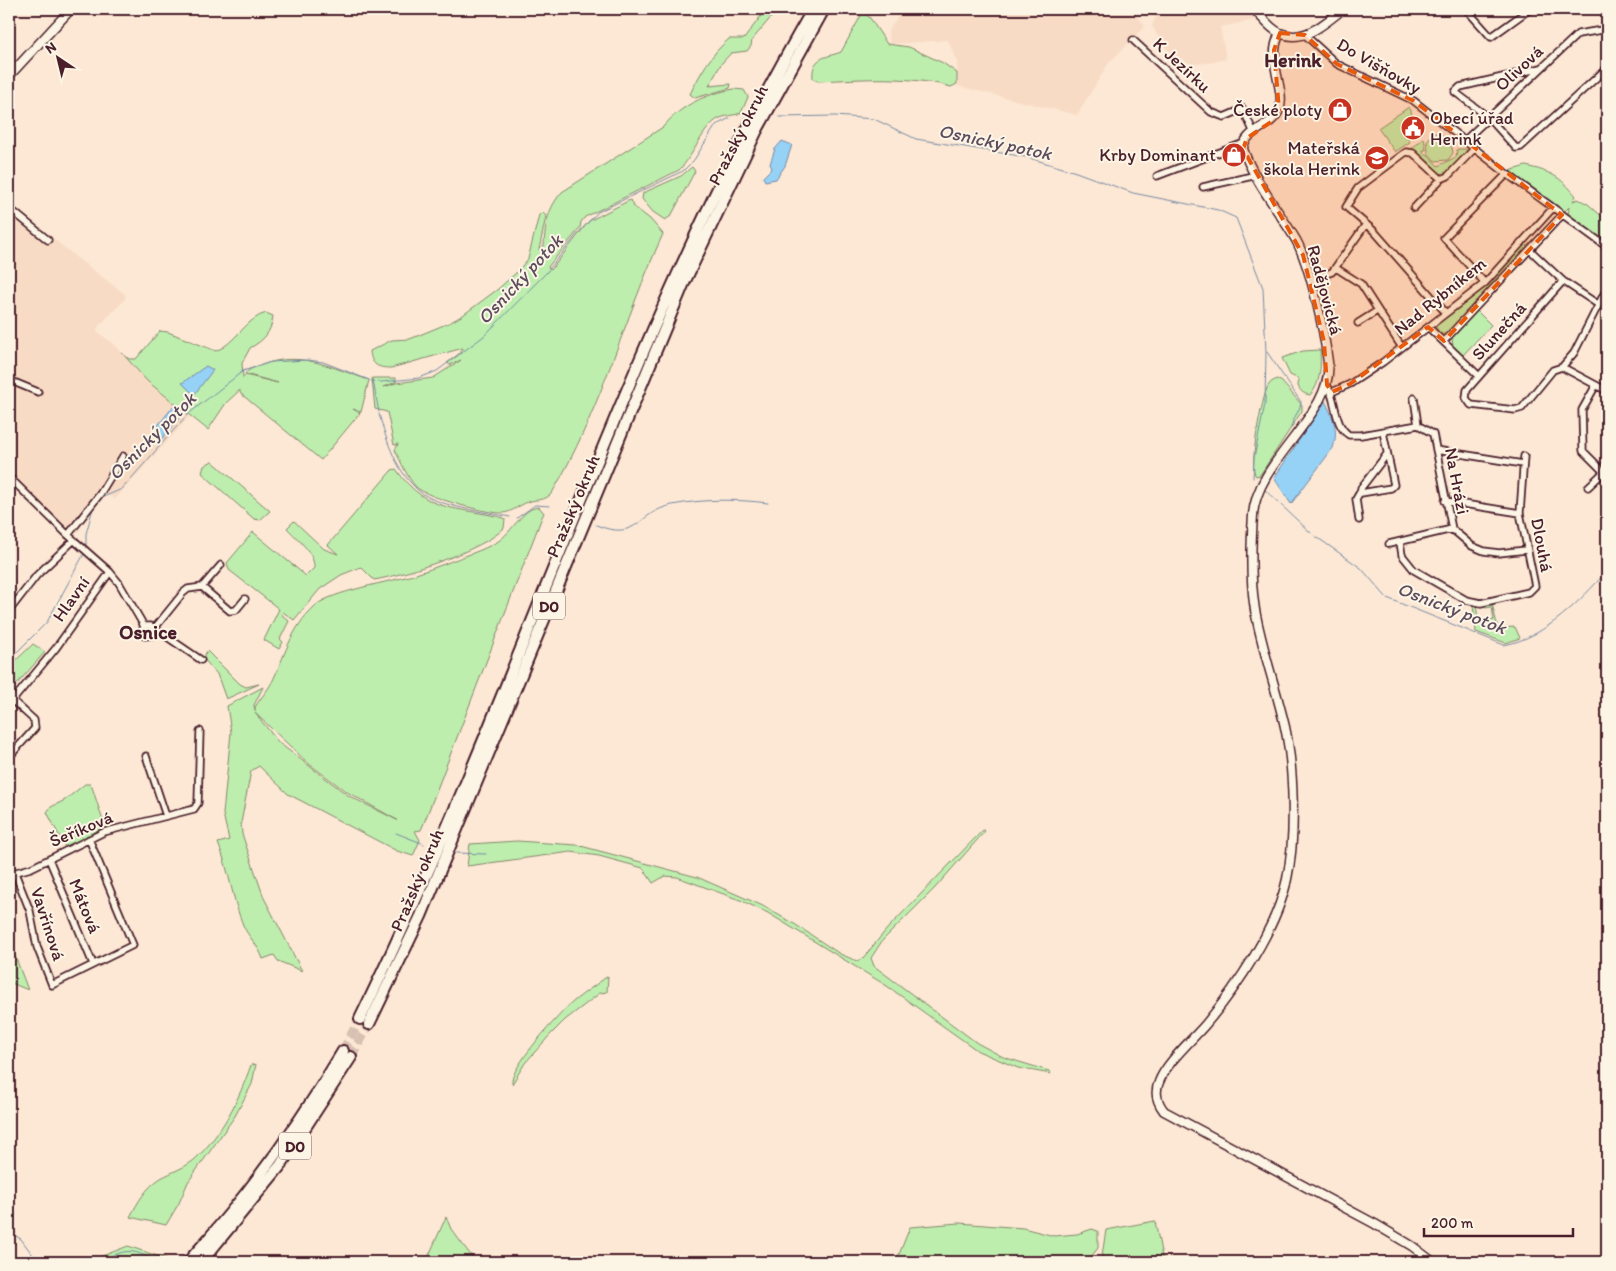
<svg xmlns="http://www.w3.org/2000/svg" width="1616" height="1271" font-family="Itim,sans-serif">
<rect width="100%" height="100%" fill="#fce8d4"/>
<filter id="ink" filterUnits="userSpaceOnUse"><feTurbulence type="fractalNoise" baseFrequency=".02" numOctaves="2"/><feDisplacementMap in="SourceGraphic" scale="10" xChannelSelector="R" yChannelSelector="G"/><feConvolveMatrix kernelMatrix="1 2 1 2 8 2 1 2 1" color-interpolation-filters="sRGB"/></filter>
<g filter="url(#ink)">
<path fill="#f8dbc5" d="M903 9H1132L1145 26 1108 64 1077 115 958 86 957 62 948 40 890 44 888 31Z
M1151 9H1248L1259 19 1220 27 1226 59 1208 63 1191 64 1171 53 1164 46 1152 26 1156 16Z
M9 202 77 258 125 294V299L98 327 97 332 114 344 147 381 191 415 115 499 101 492 71 531H66L9 472Z"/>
<path fill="#bdeead" stroke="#84866c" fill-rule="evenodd" d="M766 9H778L752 40 751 46 747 51 731 53 721 64 709 86 731 84 730 88 695 98 690 94C700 74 711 54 729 39H744Z
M863 12 870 18 887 44 909 47 943 63 957 73V84L951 87C909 75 862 79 818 81L813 79C811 56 826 58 841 52Z
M734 89 744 90 748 97 741 113C733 116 726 115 718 119 703 127 693 157 679 170L585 217 581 222 580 228 548 267 551 270 589 221 630 200 634 204 633 206 650 219 663 234C624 319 600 412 552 493 544 502 538 498 528 502 519 505 514 511 504 513 488 514 428 498 416 487 407 477 401 462 395 450L398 444 394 445 387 412 375 409 372 378H396V382L384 387 396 383 433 378 461 360 450 365 447 363 460 353 463 348 391 368C378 368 371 365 370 351L392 340 410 339 451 322 463 315 498 289 517 272 528 259 539 215 542 212 546 216 539 250 544 246C545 224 548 208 562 192L663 127C681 105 706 94 734 89Z
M1409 107C1416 118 1408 122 1400 129L1410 142 1395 152 1378 128Z
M1433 133C1444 133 1452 142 1453 153L1448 160 1435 161 1428 153 1427 141Z
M1424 138 1426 150H1423L1424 154H1427L1438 166 1456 157 1457 149H1466L1467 152 1447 174 1441 175 1412 148Z
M1526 166C1551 172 1560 176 1576 196L1573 201 1578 199 1588 204 1607 221V244L1568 215 1569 207 1564 212 1509 171Z
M692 167 695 171 671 216 665 220 653 212 642 199 643 193 681 176Z
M1525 244 1528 247 1448 334H1440L1436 327 1438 322 1487 285Z
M1477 311 1491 325 1463 355 1453 346 1452 338Z
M266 313 273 316C271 333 264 340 250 348L242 363 243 378 245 375 278 383 245 374C248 369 256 367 262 365 301 350 332 368 369 380L361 412 353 409 360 413 321 460 240 393V390L226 403 208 430 147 381 122 353 129 359H136L160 331 168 332 216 351C236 343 245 319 266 313Z
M1320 350C1321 365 1321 384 1310 395 1304 394 1299 391 1298 385L1299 379 1290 375 1282 358 1303 351Z
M1277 379 1282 382 1302 405V411L1260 475 1256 476C1248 469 1262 397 1268 386 1270 382 1273 381 1277 379Z
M212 461 270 511 260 520 254 519 202 473 204 466Z
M396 469C427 514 456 506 504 518L505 519 504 528C484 550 404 575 374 580L361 567 341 575 320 589 294 620 283 612 282 615 289 621 280 639 283 642 279 649 264 640 279 609 229 570 227 563 253 532 306 576 314 568C315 553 297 539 287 528L294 521 324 549 338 554 328 545 392 470Z
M539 507 544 513 542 517 424 823 421 830 415 831 420 840 413 856 397 851 288 794 259 766 251 771 241 823 242 834 264 898 302 971 278 961 274 955 263 959C259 946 248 937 243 925 232 898 229 869 218 843L229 840 223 814 231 732 227 706 263 687 254 705 255 711V707C261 697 270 688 274 678 286 652 292 627 315 606 331 591 392 582 416 574 435 568 454 560 473 553 481 550 490 546 497 542 513 532 522 508 539 507ZM255 713 309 764 347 792 397 820 349 796 279 743Z
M1492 604 1498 628 1515 627 1520 638 1506 643 1476 632 1473 605 1476 606 1479 623 1494 620 1492 607 1485 608 1484 605Z
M33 644 45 652 9 693V667Z
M207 651 240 684 246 687 259 684 226 699 217 674 203 658Z
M85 784H90L92 787 105 827C92 832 80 842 65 847L47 812 51 807 65 800Z
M983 830 985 831 935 888 882 941 871 958 874 966 977 1043 1003 1057 1049 1071 1051 1074 1018 1068 978 1051 887 986 768 913 740 900 677 877 665 876 653 883 643 868 599 856 571 852 467 866 470 844 517 841 577 845 697 877 763 906 796 925 840 954 857 961 863 958 887 929Z
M9 940 28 990 9 982Z
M608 976 607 992 600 993 565 1020 550 1035 525 1063 512 1084C508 1069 561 1012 574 1001 585 992 597 984 608 976Z
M256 1064 252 1084 235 1116 188 1182 179 1203 166 1225 130 1217C138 1202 146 1187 161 1178 172 1172 184 1168 194 1160 222 1135 239 1099 251 1065Z
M446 1217 451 1229 476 1262H426Z
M1155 1221 1163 1262H1101L1106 1230Z
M959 1223 1023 1228 1054 1236 1077 1234 1092 1229 1098 1231V1248L1087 1262H896L910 1227Z
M128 1246 172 1261 87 1262Z"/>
<path fill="#96d1f6" stroke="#788aa5" d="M782 141 792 145 785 166 776 179 765 181 763 177 772 168 770 164 775 149Z
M206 366 213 370 194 395 182 383Z
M1325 401C1333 417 1339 430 1333 448L1291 504 1274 478Z
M175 404 184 412 161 440 152 433Z"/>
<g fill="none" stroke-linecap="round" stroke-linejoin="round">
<path stroke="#788aa5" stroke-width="1" d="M779 117 835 116 874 119 916 139 1026 157 1076 172 1133 193 1218 210 1236 218 1263 288 1266 352 1265 404 1254 458 1253 478
M579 232 598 212 683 171 694 160 716 125 730 118
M1267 352 1301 402C1300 412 1292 418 1291 428
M371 381 381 382 419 378 437 371 484 336 547 272 578 233
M373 381 379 412
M379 414C387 442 396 471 419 491 437 507 487 512 510 517
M1265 490 1311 533
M101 498 122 489 187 415 243 371 271 362 307 360 323 362 369 380
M517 518 535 505 550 506
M596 525C639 542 636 513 672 505 704 499 736 499 768 503
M1315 536 1361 568 1387 598 1504 645C1546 637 1580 601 1607 571
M86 548V534L93 508 98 501
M9 660 47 622 85 552
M396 833 424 844
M456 853 486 854
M9 1232 21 1239 38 1262
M100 1262C124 1249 132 1247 156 1262"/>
<path stroke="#d8c0b2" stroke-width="10" stroke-dasharray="10 5" stroke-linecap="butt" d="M343 1051 360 1019
M351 1057 369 1024"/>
<defs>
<path id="street" d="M1466 9 1491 37 1530 9
M1305 35 1337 64 1414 101 1507 174 1607 247
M1133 40 1211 112 1224 117 1243 109 1254 133
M1541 68 1460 87 1455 92 1488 117 1516 148 1521 147 1607 68
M1464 141 1578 34 1602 30 1607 35
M1157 176 1244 143
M1203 187 1257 175
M9 208 48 240
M1414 208 1441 179
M1530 250 1563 281 1599 305
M1336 268 1361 284 1401 346
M1310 280 1332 272 1366 224
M1563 281 1467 390 1466 398 1471 405 1515 410 1522 408 1553 370 1562 367 1574 353 1607 288
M1485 283 1444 238 1507 174
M1446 313 1374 231 1346 207 1358 188 1406 152 1413 153 1441 179 1448 176 1474 149
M1358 323 1377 311
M1428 327 1479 376
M1444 341 1562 215
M1562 367 1607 391
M9 380 38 392
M1327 385C1337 399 1333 425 1349 435H1361L1418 425 1433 434 1452 529 1472 546 1484 551 1499 553 1526 550
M1596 385 1582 410 1583 451 1604 472
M1332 392 1350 384 1383 362 1485 283 1553 208
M1414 398 1418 425
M1383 432 1394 485 1391 488 1361 493V488L1387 454
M1436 450 1523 464
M9 477 68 535 110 572 119 583 144 626 142 631 145 636 152 635 154 629 183 593 188 589 202 587 221 565
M1588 487 1607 469
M1445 501 1520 513
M1359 520 1356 499 1360 492
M68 535 100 494 123 456
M1400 542 1402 555 1414 570 1466 600 1481 603 1529 592 1535 586 1520 513 1524 456
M1389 544 1452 529
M202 587 230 611 236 610 245 599
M9 611 37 575 74 540
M144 626H151L201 660
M9 705 56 648 110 572
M146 756 166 816
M9 757 35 728 34 720 13 701
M49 859 93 964
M15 873 30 911 37 947 52 985 133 945 89 839
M9 874 31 868 104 832 194 809 198 803 200 731"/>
<path id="secondary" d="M1254 9C1262 17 1270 29 1280 33 1304 44 1326 22 1343 9
M1280 33C1265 62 1287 90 1279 110 1272 128 1244 130 1243 149 1254 181 1279 211 1296 240 1311 268 1324 330 1328 362 1335 413 1257 459 1253 515 1251 545 1250 580 1255 610 1262 649 1276 688 1285 727 1294 768 1296 838 1287 879 1277 928 1237 987 1205 1025 1191 1041 1166 1063 1159 1082 1154 1093 1157 1102 1164 1111L1375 1224 1412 1246 1433 1262
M9 76 71 9"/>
<path id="highway" d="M360 1019C522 687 627 328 813 9
M369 1024 421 916 683 285 757 130 824 9
M188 1262C247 1197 298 1127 343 1051
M201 1262 280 1166 351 1057"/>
</defs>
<use href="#street" stroke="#4a1f2b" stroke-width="9"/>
<use href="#secondary" stroke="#4a1f2b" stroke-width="11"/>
<use href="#highway" stroke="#4a1f2b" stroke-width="14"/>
<use href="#street" stroke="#fcf5e5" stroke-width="5.5"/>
<use href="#secondary" stroke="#fcf5e5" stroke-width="8"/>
<use href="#highway" stroke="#fcf5e5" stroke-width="10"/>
</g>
</g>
<path fill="#e8590c" fill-opacity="0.2" stroke="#e8590c" stroke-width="4" stroke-dasharray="10 6" stroke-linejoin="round" d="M1280 33 1305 35 1337 64 1414 101 1562 215 1444 341 1428 327 1350 384 1332 392 1327 385 1324 342 1303 255 1243 149 1247 138 1271 122 1279 110 1274 50Z"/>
<defs>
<symbol id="shop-disc" viewBox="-11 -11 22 22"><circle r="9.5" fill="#c8321e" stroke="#fcf5e5"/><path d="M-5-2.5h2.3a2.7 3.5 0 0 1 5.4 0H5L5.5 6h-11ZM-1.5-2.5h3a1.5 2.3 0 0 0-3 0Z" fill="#fff"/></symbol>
<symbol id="civic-disc" viewBox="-11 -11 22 22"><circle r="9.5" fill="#c8321e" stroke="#fcf5e5"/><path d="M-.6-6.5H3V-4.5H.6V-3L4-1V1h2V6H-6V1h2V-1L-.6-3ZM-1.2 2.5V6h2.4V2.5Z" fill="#fff"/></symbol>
<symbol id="school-disc" viewBox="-11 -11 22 22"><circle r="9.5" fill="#c8321e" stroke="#fcf5e5"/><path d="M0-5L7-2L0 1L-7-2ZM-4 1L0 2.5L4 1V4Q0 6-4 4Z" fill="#fff"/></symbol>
</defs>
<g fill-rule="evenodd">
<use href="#shop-disc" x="1326" y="96" width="28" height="28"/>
<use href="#civic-disc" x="1399" y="114" width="28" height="28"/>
<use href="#shop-disc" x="1220" y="141" width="28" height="28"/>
<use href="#school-disc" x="1363" y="144" width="28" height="28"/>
</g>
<g text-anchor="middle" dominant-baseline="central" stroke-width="4" stroke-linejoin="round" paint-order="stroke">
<g fill="#fcf5e5" stroke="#7f5f63" stroke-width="1">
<rect x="533" y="592.5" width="32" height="27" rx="4"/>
<rect x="279" y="1132.5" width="32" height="27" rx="4"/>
</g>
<g font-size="16" font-weight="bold" fill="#4a1f2b">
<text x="549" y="606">D0</text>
<text x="295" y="1146">D0</text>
</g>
<g font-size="18" fill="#4a1f2b" stroke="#fcf5e5">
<text transform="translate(1182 65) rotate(43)">K Jezírku</text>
<text transform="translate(1379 66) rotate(30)">Do Višňovky</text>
<text transform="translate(1519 68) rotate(-43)">Olivová</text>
<text transform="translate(738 135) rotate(-63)">Pražský okruh</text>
<text transform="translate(1325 290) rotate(75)">Radějovická</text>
<text transform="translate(1440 296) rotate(-39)">Nad Rybníkem</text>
<text transform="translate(1499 331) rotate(-48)">Slunečná</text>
<text transform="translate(1457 481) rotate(79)">Na Hrázi</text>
<text transform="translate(573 506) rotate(-67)">Pražský okruh</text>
<text transform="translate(1542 545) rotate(79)">Dlouhá</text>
<text transform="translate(71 599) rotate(-55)">Hlavní</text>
<text transform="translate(81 829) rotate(-23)">Šeříková</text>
<text transform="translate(417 880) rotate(-67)">Pražský okruh</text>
<text transform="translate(85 906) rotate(68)">Mátová</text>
<text transform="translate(48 924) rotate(72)">Vavřínová</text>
</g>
<g font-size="18" fill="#4a1f2b" stroke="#fcf5e5" text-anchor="end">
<text x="1322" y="110">České ploty</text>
<text x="1430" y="118" text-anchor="start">Obecí úřad<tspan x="1430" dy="21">Herink</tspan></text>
<text x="1360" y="148">Mateřská<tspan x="1360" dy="21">škola Herink</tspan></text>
<text x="1216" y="155">Krby Dominant</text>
</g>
<g font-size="19" font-style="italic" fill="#5d4c5e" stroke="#fcf5e5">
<text transform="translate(995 142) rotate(12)">Osnický potok</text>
<text transform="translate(520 279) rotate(-47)">Osnický potok</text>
<text transform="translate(152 436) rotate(-45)">Osnický potok</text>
<text transform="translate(1452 608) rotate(21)">Osnický potok</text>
</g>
<g font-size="20" font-weight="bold" fill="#4a1f2b" stroke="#fcf5e5">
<text x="1293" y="60">Herink</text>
<text x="148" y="632">Osnice</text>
</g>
</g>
<rect width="1616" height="1271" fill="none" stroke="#fcf5e5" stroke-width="30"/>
<rect x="15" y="15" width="1586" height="1241" fill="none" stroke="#4a1f2b" stroke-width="2" filter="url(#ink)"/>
<g transform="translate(58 58) rotate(325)" stroke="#fcf5e5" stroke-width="4" paint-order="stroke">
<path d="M0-4L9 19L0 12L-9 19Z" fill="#4a1f2b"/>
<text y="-8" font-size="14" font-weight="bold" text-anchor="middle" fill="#4a1f2b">N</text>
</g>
<path d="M1424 1228v8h149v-8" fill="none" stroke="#4a1f2b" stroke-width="2.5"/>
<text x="1431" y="1228" font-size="15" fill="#4a1f2b" stroke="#fcf5e5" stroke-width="4" paint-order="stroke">200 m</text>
</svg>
